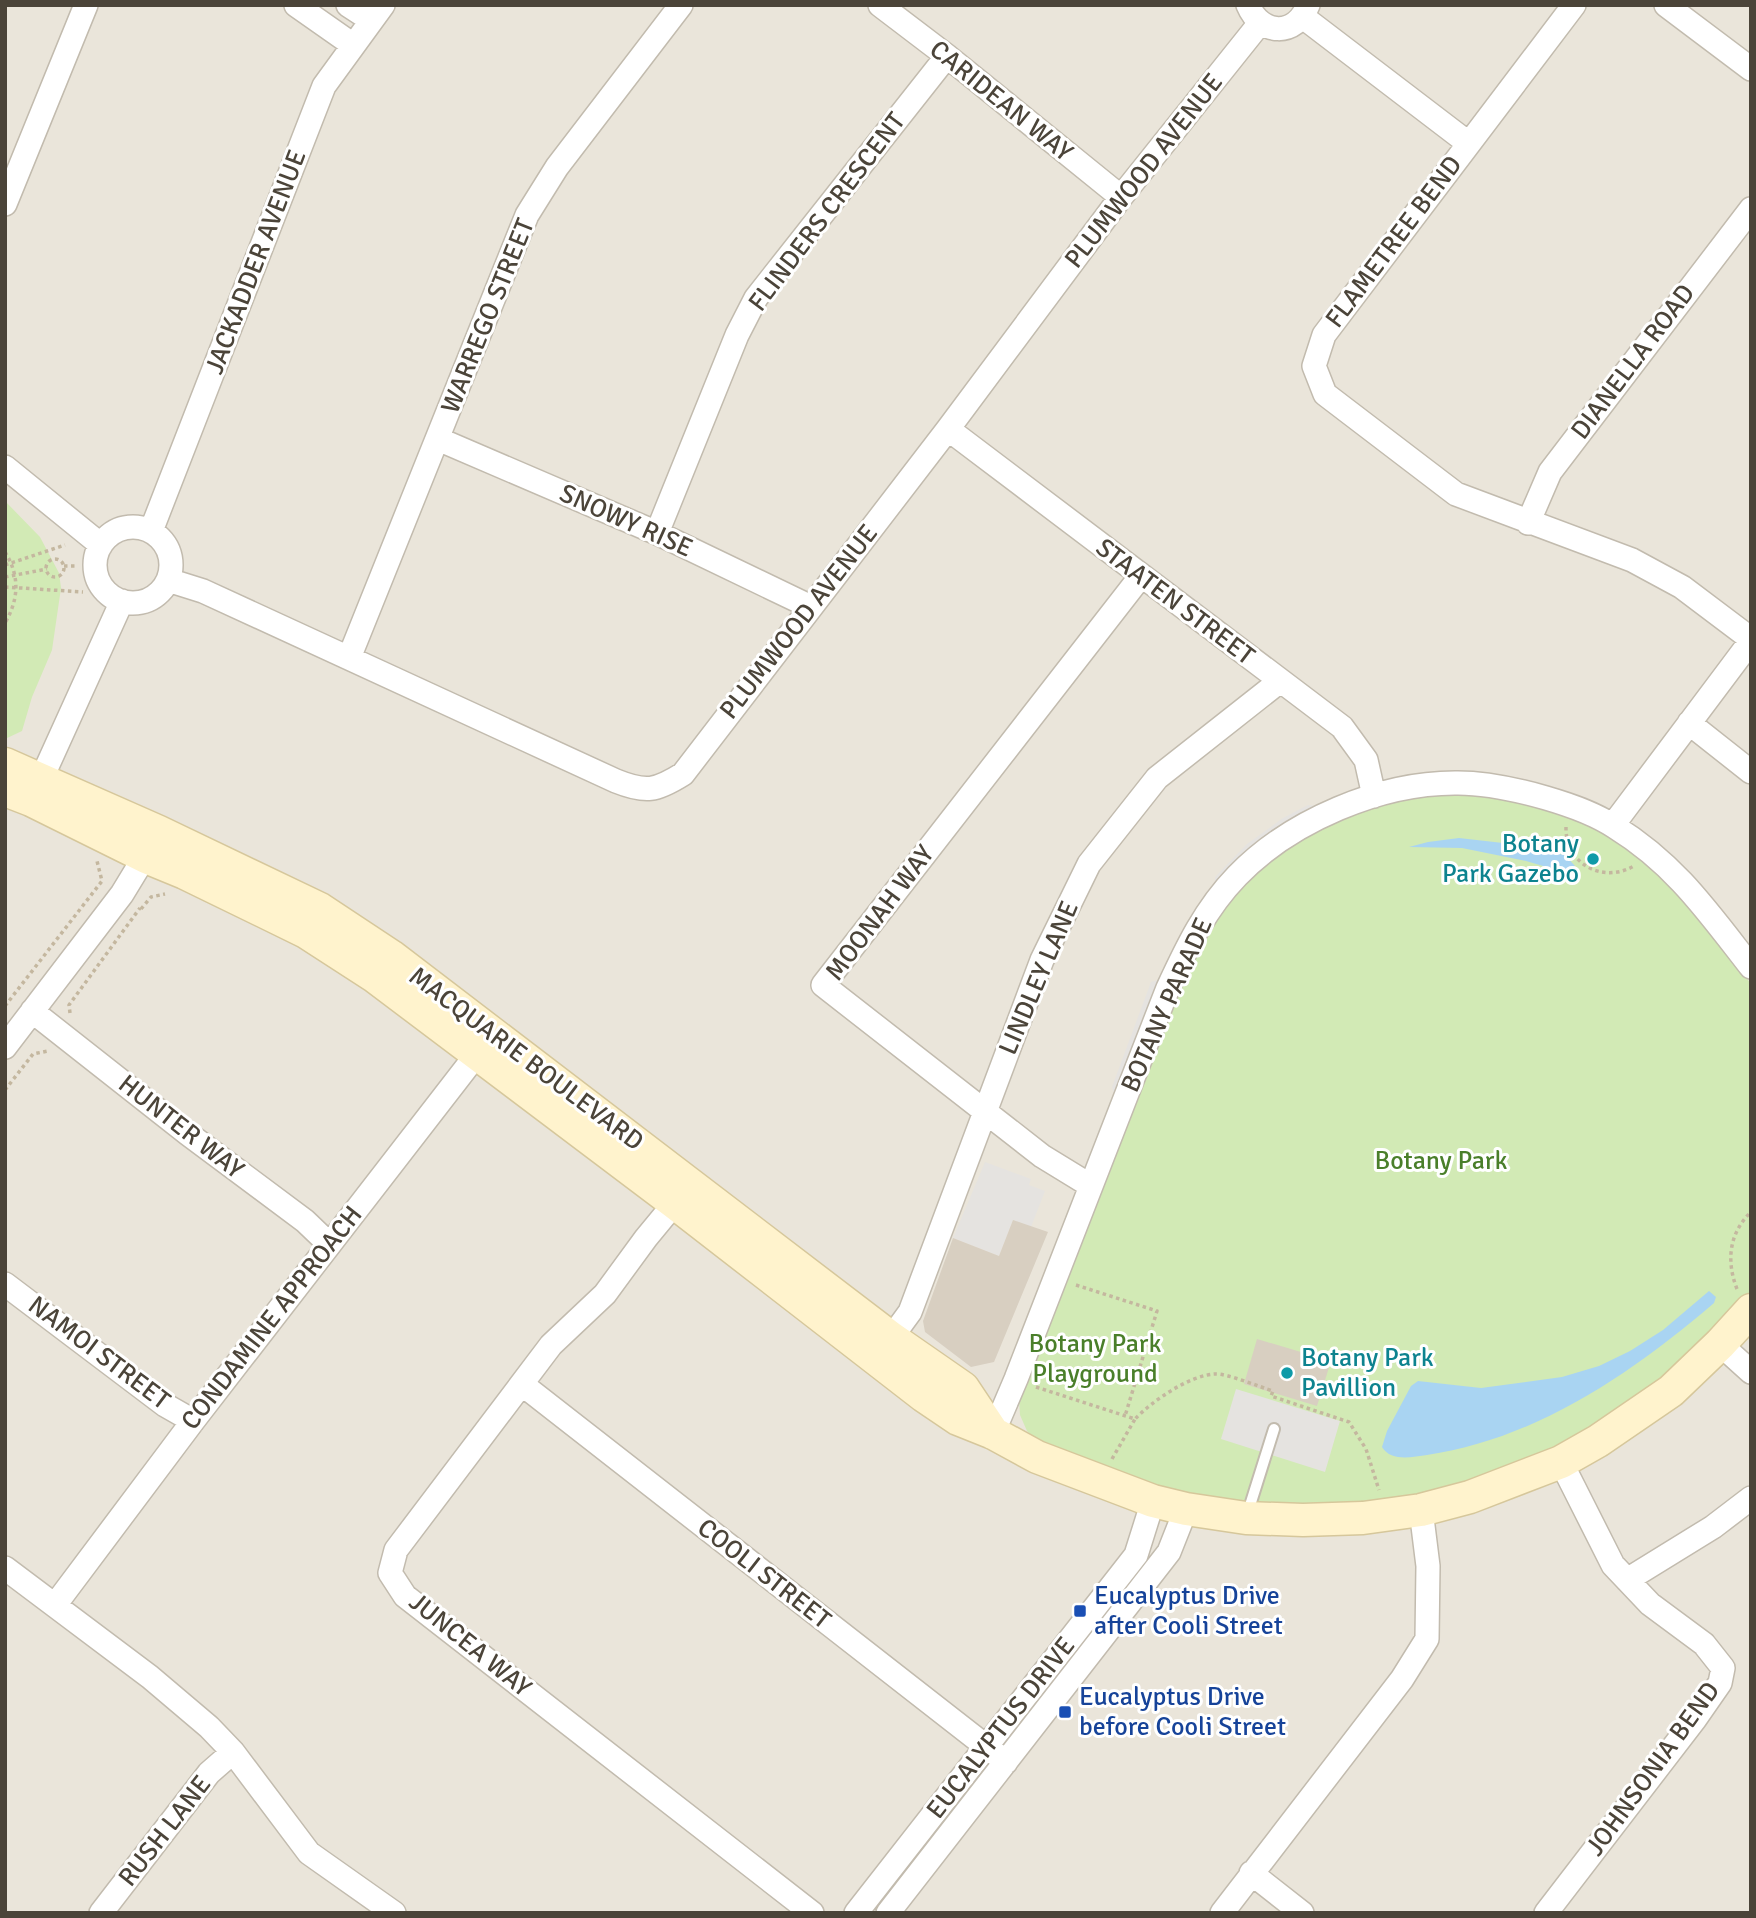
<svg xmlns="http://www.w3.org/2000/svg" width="1756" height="1918" font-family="Signika,sans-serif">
<rect width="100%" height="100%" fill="#f6f3ec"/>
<path fill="#eae5da" d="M5 5H1751V1913H5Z"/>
<path fill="#d2eab5" d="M5 501 40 537 59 573 61 588 52 650 32 697 22 731 5 739Z
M1444 793H1475L1550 809 1598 828 1641 856 1682 894 1751 984V1295L1694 1357 1612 1421 1495 1478 1393 1504 1220 1505 1093 1470 1034 1438 1027 1431 1020 1415 1019 1399 1179 982 1224 906 1255 873 1283 851 1314 831 1377 805Z"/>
<path fill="#e5e3e0" d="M1308 805 1318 806 1281 828 1215 888V877L1247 844 1283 818Z
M1161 979 1115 1096 1112 1087 1151 982Z
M985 1162 1031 1179 1029 1185 1045 1191 1031 1227 1013 1220 999 1256 953 1238Z
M1236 1389 1340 1421 1325 1472 1221 1439Z"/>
<path fill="#a9d4f2" d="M1459 838 1503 843 1565 855 1575 866 1567 873 1526 861 1462 848 1409 847 1428 842Z
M1709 1291 1716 1297 1714 1303C1631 1374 1536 1439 1427 1455 1412 1457 1391 1462 1382 1447L1387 1431 1411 1386 1418 1381 1481 1388 1562 1377 1599 1366 1630 1351 1663 1330Z"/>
<path fill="#d8cfc1" d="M1013 1220 1048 1232 994 1362 971 1367 925 1332 923 1321 953 1238 999 1256Z
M1257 1339 1331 1361 1317 1406 1244 1384Z"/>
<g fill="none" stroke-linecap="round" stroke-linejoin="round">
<defs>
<path id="lane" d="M1247 1515 1274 1429"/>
<path id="street" d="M296 5 353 45
M348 5 371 20
M880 5 947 56 1121 197
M1248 5C1261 36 1296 37 1308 5
M1574 5 1324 335 1314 366 1325 394 1456 494 1632 560 1682 587 1751 639
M1666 5 1751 69
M1303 17 1468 143
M5 204 86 5
M948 429 1342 727 1366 760 1374 796
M438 439 657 533 811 607
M5 467 101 545
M1528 523 1550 472 1751 209
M95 565a38 38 0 1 1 76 0a38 38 0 1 1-76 0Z
M151 531 324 86 383 5
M657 533 737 335 756 298 947 56
M168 580 203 591 616 781C646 793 656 791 683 774L948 429 1121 197 1260 23
M349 658 527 215 557 167 681 5
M1689 723 1751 772
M35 793 122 601
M1613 825 1751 641
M32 1011 187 1133 305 1221 329 1244
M5 1047 122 894 153 843
M1091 1186 1042 1156 823 985 1141 576
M684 1192 646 1238 605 1294 551 1345 396 1550 390 1573 405 1596 812 1913
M5 1284 165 1405 193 1421
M891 1338 910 1312 1042 960 1089 864 1157 778 1280 681
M1720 1344 1751 1372
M523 1385 1006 1762
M993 1433 1016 1379 1168 988C1187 947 1205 909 1237 876 1290 821 1381 782 1458 783 1487 783 1518 790 1546 798 1570 805 1594 813 1615 827 1675 864 1708 912 1751 967
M5 1568 150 1677 209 1727 233 1752 309 1853 394 1913
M1627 1580 1713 1527 1751 1498
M55 1605 193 1421 487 1041
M1251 1873 1302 1913
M101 1913 209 1773 233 1752
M856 1913 1136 1555 1153 1501
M888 1913 1169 1552 1186 1509
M1222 1913 1402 1679 1427 1639 1428 1566 1421 1510
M1546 1913 1695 1719 1720 1683 1723 1668 1704 1644 1650 1604 1613 1565 1561 1462"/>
<path id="secondary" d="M5 764 159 832 320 909 391 956 891 1338 963 1388 993 1433
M5 790 31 800 146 857 185 873 306 932 374 976 675 1203 924 1396 958 1419 993 1433 1037 1457 1153 1501 1186 1509 1246 1518 1303 1520 1363 1518 1421 1510 1470 1497 1561 1462 1598 1441 1671 1391 1720 1344 1751 1310"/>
</defs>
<use href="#lane" stroke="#c2bbae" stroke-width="14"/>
<use href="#street" stroke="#c2bbae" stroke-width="26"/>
<use href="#secondary" stroke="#d6c79b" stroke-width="35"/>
<path stroke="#c4b79f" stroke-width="3.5" stroke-dasharray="3.5 3.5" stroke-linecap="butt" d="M5 552C20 576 19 599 5 623
M46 568a9 9 0 1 1 18 0a9 9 0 1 1-18 0Z
M5 565 65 545
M64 566H77
M5 577 47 569
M5 587 83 592
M1566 827C1565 864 1603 884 1634 866
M141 909 151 897 165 894
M5 1006 102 881 97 861
M70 1013 69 1005 140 908
M5 1090 33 1054 48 1051
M1076 1285 1157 1311 1125 1416
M1737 1289C1726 1261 1729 1233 1751 1212
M1036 1387 1135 1419C1152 1401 1190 1375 1215 1374 1226 1373 1260 1387 1273 1391L1271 1396 1349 1422 1366 1449 1379 1490
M1112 1459 1135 1419"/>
<use href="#lane" stroke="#fff" stroke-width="10"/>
<use href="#street" stroke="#fff" stroke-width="23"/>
<use href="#secondary" stroke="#fff3cd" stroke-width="32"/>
</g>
<g fill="#0f9aa8" stroke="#fff" stroke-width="2.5">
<circle cx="1593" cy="859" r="7"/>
<circle cx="1287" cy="1373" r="7"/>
</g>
<g fill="#1a4fb4" stroke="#fff" stroke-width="2.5">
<rect x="1073" y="1604" width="14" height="14" rx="3.5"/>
<rect x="1058" y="1705" width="14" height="14" rx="3.5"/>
</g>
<g text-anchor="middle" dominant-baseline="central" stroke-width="6" stroke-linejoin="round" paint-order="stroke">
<g font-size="26" fill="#4b4439" stroke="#fff">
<text transform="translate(1001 101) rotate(39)">CARIDEAN WAY</text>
<text transform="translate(1144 171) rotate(-52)">PLUMWOOD AVENUE</text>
<text transform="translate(827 212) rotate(-53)">FLINDERS CRESCENT</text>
<text transform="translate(1394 242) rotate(-53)">FLAMETREE BEND</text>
<text transform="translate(256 262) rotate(-69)">JACKADDER AVENUE</text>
<text transform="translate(488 316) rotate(-68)">WARREGO STREET</text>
<text transform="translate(1633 362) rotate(-53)">DIANELLA ROAD</text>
<text transform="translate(626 521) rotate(24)">SNOWY RISE</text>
<text transform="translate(1175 602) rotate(37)">STAATEN STREET</text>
<text transform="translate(799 622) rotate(-52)">PLUMWOOD AVENUE</text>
<text transform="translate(880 913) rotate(-53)">MOONAH WAY</text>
<text transform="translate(1039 978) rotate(-67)">LINDLEY LANE</text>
<text transform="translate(1167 1005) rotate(-66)">BOTANY PARADE</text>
<text transform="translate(526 1059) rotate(37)">MACQUARIE BOULEVARD</text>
<text transform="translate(181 1127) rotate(38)">HUNTER WAY</text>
<text transform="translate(272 1318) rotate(-52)">CONDAMINE APPROACH</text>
<text transform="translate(99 1353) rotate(37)">NAMOI STREET</text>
<text transform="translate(764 1574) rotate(38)">COOLI STREET</text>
<text transform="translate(470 1645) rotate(39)">JUNCEA WAY</text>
<text transform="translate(1001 1728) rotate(-52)">EUCALYPTUS DRIVE</text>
<text transform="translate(1653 1769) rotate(-54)">JOHNSONIA BEND</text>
<text transform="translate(165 1831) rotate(-52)">RUSH LANE</text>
</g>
<g font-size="26" fill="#0d838f" stroke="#fff" text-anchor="end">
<text x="1579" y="844">Botany<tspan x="1579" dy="30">Park Gazebo</tspan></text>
<text x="1301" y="1358" text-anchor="start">Botany Park<tspan x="1301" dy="30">Pavillion</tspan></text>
</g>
<g font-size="26" fill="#4a7f2a" stroke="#fff">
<text x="1441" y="1161">Botany Park</text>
<text x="1095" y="1344">Botany Park<tspan x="1095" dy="30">Playground</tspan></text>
</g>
<g font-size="26" fill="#164399" stroke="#fff" text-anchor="start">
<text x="1094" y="1596">Eucalyptus Drive<tspan x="1094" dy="30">after Cooli Street</tspan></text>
<text x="1079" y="1697">Eucalyptus Drive<tspan x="1079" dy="30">before Cooli Street</tspan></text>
</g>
</g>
<rect width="1756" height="1918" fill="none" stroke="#4b4439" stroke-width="14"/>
</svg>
